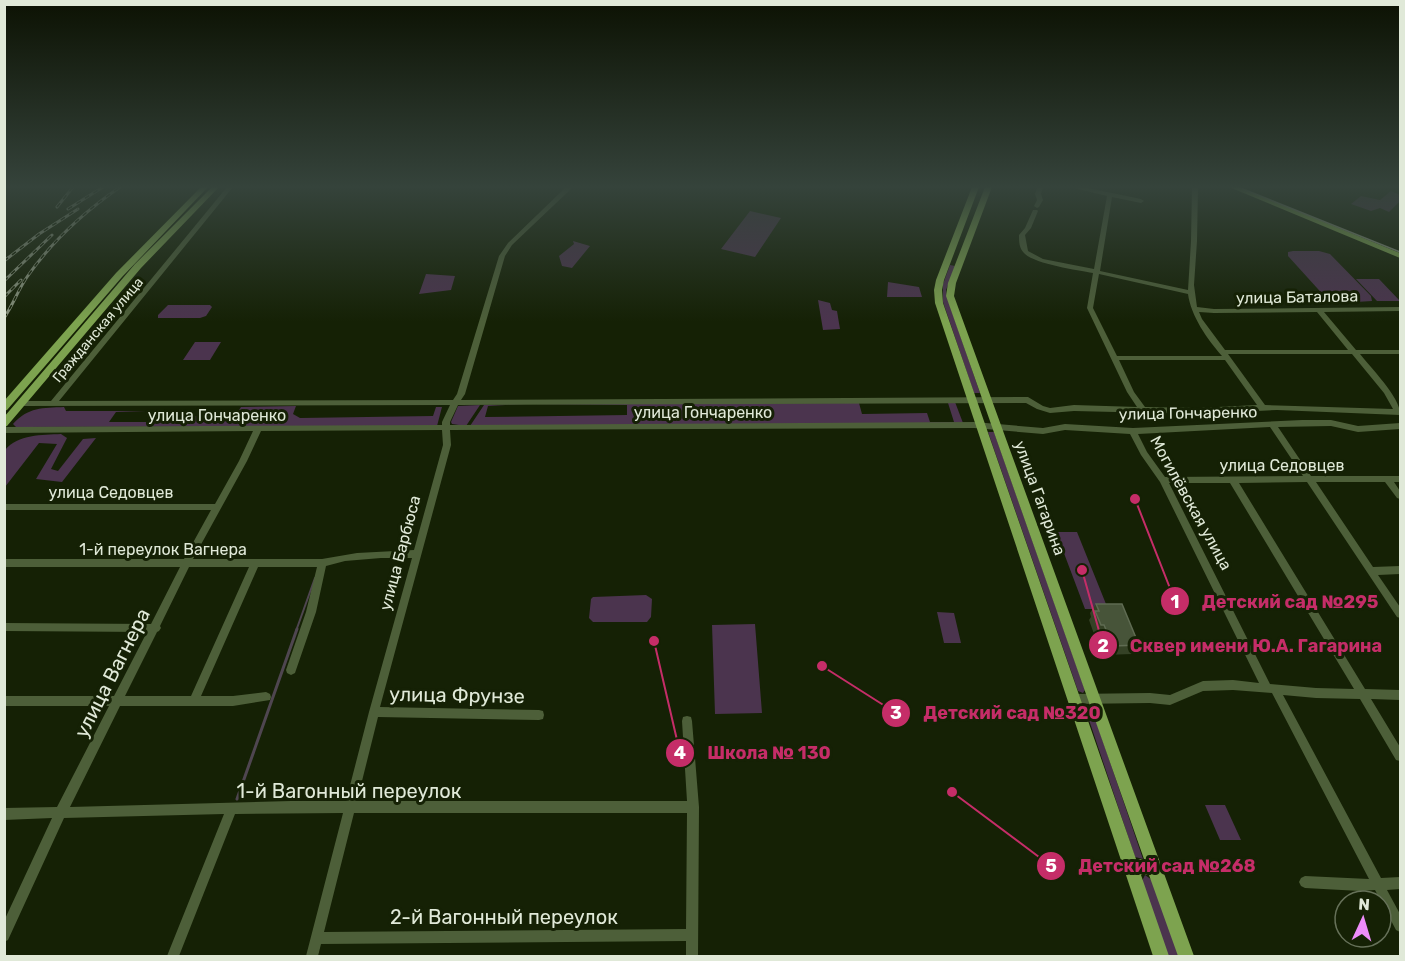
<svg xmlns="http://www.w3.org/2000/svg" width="1405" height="961" font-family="Rubik,sans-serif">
<rect width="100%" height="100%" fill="#152105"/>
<path fill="#4b344e" d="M1391 191 1400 195V201L1389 212 1380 208 1371 211 1351 204 1361 196 1380 200Z
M750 211 781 218 755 257 721 249Z
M573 241 590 246 572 268 562 266 559 256 574 244Z
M1293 251H1319L1330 254 1371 296 1372 301 1340 303 1327 299 1288 256V252Z
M950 265 955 266 946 290 947 297 980 393H974L943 302V284Z
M426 274 455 276 451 290 419 294Z
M1356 279H1379L1400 301H1377Z
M888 282 919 287 922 297H887Z
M818 300 830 303 832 310 837 311 840 329 823 330Z
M168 305H210L212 307 206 316 200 318H158V315Z
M195 342H221L210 360H183Z
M955 402 963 423 470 426 484 405 527 404 488 406 485 417 627 415V405L534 404 859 403 862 414 927 413 930 422H954L948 403Z
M480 405 466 426 452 424 451 422 458 406Z
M296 406 293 414 300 418 433 416 436 407H442L437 426 16 427 13 424C28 407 43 408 64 407L66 411H146L116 412 109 422H178L182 416H202L200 422 232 421 241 407Z
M988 432H994L1085 690 1083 693 1078 691Z
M61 434 67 438 51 469 58 471 83 439 96 438 62 482 36 479 57 444 39 443 5 487V450C18 434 42 435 61 434Z
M1056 532H1077L1108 609H1085Z
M646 595 652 599 651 617 647 622H593L589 618 591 599 593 597Z
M937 612 954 613 961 643H944Z
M755 624 762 713 715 714 712 625Z
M1084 705 1092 709 1143 859 1135 857Z
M1205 805H1225L1241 840H1220Z
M1145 875 1152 880 1179 956H1168L1142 881Z"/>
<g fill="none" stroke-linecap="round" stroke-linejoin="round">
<path stroke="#4f4650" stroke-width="2" d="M296 631 315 578"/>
<path stroke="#4f4650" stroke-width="3" d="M237 799 297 629"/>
<path fill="#4d5f39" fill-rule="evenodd" d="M227 187H233L59 401 453 400 457 394 499 256 508 243 566 187H573L512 245 505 256 465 394 461 400 1028 397 1043 406 1050 408 1074 405 1137 407 1127 392 1087 308 1093 273C1077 270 1034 264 1024 253 1019 248 1019 241 1019 235L1025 228 1033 210H1037L1038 211 1031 228 1025 235 1028 251 1043 259 1094 269 1107 196 1070 187H1083L1141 199 1144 201 1141 203 1112 197 1100 271 1188 290 1191 241 1192 187H1198L1197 241 1194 285 1197 307 1214 309 1400 307V311L1324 312 1356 350H1400V354H1360C1370 367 1402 399 1400 415L1277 410 1198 414 1074 411 1050 413 1037 409 1026 403 458 405 450 422V425L974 422 1043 428 1065 424 1133 428 1302 420H1331L1358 426 1400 423V429L1358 432 1331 426 1278 427 1311 476H1400V482H1394L1400 491V499L1397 498 1385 482H1316L1373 567 1400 566V574L1378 575 1400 607V618L1397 617 1307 482 1239 483 1365 689 1400 690V700L1371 699 1400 747V761L1396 760 1360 699 1316 698 1283 695 1381 878 1400 877V889L1387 890 1400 914V932L1396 930 1375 890 1360 891 1305 888 1301 886 1299 882 1301 878 1305 876 1369 879 1272 693 1233 690 1203 691 1170 705 1150 703 1074 704 1070 702 1069 699 1070 696 1074 694 1150 693 1170 695 1203 681 1233 680 1259 683 1160 482 1141 455 1130 434 1065 430 1043 434 974 428 450 430 451 445 380 707 539 710 543 711 544 715 543 719 539 720 378 717 357 801H687L682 721 683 717 687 716 691 717 692 721 699 807 698 956H686V941L321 944 318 956H306L343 813 235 814 179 956H167L224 814 64 818 8 940 4 942V921L52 818 4 820V808L57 807 109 706H4V696H114L147 632 4 631V623L151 624 180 567H4V559H184L211 510H4V504H215L239 461 253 431 4 433V427L442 425V422L450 405 18 406 17 404 21 401H51ZM1099 274 1188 294C1191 316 1207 339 1222 356H1117L1093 308ZM1199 312 1214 313 1317 312 1348 350H1225L1202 319ZM1228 354H1352L1384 393 1393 409 1265 405ZM1119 360H1225L1257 405 1198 408 1145 407 1134 392ZM1270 427 1303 476 1165 477 1147 452 1138 434ZM442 430 443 445 414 550 357 553 322 559H193L247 461 261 431ZM1169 483H1230L1354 689 1316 688 1270 684ZM381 558H412L369 712 346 801H291L70 807 120 706H233L270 700 271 697 270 694 266 692 233 696H201L258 567H317L306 612 286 670 287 673 291 675 295 673 296 670 316 612 326 566 345 561ZM189 567H249L191 696H125L157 632 159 631 161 628 160 626ZM354 813H687L686 929 324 932Z
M1037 187H1043L1041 194 1043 200 1039 207 1037 208 1034 206 1037 200 1035 194Z"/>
<path fill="#7da34f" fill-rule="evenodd" d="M201 187H208L122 277 7 410 4 411V401L116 273Z
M212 187H219L141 268 7 426 4 427V417L135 264Z
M972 187H979L944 280 942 290 943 303 1136 859H1144L946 296 948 283 985 187H992L956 283 954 296 1194 956H1178L1149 875H1141L1169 956H1153L935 303 934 290 936 280Z
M1229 187H1239L1400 253V258Z"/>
<path stroke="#85907a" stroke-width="1.5" d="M1238 187 1400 252"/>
<defs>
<path id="rail" d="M57 207 73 187
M68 209 103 187
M4 261 39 234 78 209
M4 281 52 235
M4 297 21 280
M4 318C13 305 18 290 27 277 52 241 84 212 120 187"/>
</defs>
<use href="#rail" stroke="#85907a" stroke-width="3"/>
<use href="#rail" stroke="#152105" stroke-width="1.5" stroke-dasharray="5" stroke-linecap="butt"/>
</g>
<path fill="#354226" d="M1096 604 1139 645 1132 654 1105 655 1097 634H1094L1089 620 1091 617 1090 613Z"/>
<path fill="#475439" stroke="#5f6b52" stroke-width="1.5" d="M1096 604H1122L1139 645 1113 646 1104 625H1101L1095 611H1099Z"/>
<linearGradient id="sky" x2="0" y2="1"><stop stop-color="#0c1203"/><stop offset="0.58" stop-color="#35433b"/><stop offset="1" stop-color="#35433b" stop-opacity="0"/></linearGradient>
<rect width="1405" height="322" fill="url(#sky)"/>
<g text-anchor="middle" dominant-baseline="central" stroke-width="6" stroke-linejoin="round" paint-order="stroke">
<g font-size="14" fill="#e0e9d8" stroke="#152105">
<text transform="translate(98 330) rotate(-50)">Гражданская улица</text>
</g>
<g font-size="16" fill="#e0e9d8" stroke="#152105">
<text transform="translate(1297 297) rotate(-1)">улица Баталова</text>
<text x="703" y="412">улица Гончаренко</text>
<text transform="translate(1188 413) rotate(-1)">улица Гончаренко</text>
<text x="217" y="415">улица Гончаренко</text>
<text x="1282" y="465">улица Седовцев</text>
<text x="111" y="492">улица Седовцев</text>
<text transform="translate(1040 498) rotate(70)">улица Гагарина</text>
<text transform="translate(1191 503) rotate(61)">Могилёвская улица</text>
<text x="163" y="549">1-й переулок Вагнера</text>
<text transform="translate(400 553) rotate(-75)">улица Барбюса</text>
</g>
<g font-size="20" fill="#e0e9d8" stroke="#152105">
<text transform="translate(112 673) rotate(-63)">улица Вагнера</text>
<text transform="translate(457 695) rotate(1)">улица Фрунзе</text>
<text x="349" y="791">1-й Вагонный переулок</text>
<text x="504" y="917">2-й Вагонный переулок</text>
</g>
</g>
<path fill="none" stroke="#c52d68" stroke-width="2" d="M1135 499L1175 601M1082 570L1103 645M822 666L896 713M654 641L680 753M952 792L1051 866"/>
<g fill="#c52d68" stroke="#152105" stroke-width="2">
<circle cx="1135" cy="499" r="6"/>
<circle cx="1082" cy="570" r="6"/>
<circle cx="822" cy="666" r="6"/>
<circle cx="654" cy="641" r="6"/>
<circle cx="952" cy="792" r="6"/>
<circle cx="1175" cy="601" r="15"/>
<circle cx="1103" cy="645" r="15"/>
<circle cx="896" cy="713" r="15"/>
<circle cx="680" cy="753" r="15"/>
<circle cx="1051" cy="866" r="15"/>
</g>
<g font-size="18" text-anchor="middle" font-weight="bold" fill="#fff">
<text x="1175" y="608">1</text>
<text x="1103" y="652">2</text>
<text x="896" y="719">3</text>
<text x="680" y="759">4</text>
<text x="1051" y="872">5</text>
</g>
<g font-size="18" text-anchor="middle" font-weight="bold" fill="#c52d68" stroke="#152105" stroke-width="6" stroke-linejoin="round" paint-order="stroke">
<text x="1290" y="608">Детский сад №295</text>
<text x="1256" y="652">Сквер имени Ю.А. Гагарина</text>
<text x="1012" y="719">Детский сад №320</text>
<text x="769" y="759">Школа № 130</text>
<text x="1167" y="872">Детский сад №268</text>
</g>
<rect width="1405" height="961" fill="none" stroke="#e0e9d8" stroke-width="12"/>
<g transform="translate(1363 919) rotate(4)"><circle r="28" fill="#152105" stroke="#667159" stroke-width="1.5"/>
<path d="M0-4.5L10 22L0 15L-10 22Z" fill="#ed8cfa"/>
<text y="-9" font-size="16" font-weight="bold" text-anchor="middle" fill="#e0e9d8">N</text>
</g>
</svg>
